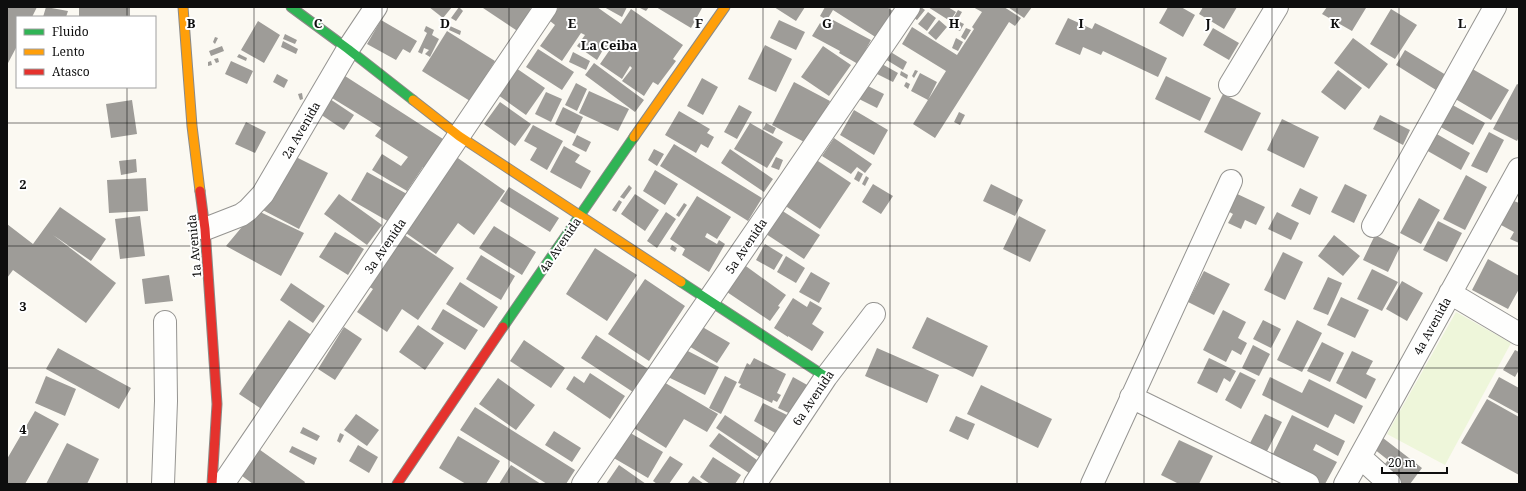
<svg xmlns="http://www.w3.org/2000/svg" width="1526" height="491" font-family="'Noto Serif',serif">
<rect width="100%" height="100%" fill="#fbf9f2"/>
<path fill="#eef6da" d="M1456 312 1511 343 1445 465 1387 434Z"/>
<path fill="#9e9c98" d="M9 7H37L32 17H17V46L7 65V10Z
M46 7 68 11 66 17H43Z
M79 7H130V17H79Z
M429 7H452L443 18Z
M459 7 463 11 456 21 451 18Z
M484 7H528L533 10 519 32 483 8Z
M559 7H597L621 24 631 9 683 45 673 59 676 61 658 85 653 82 644 96 622 81 632 68 630 66 622 79 600 64 609 51 604 48 597 60 577 46 585 35 581 33 562 61 540 46 555 25 550 21Z
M604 7H627L622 17Z
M638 7H649L646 11Z
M656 7H701L702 8 691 28Z
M774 7H805L796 21Z
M825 7H887L894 12 877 38 833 10 827 20 820 16Z
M915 7H921L925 10 917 20 909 15Z
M928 7H948L956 12 950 21Z
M973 7H1004L1021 18 1015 26 1009 22 935 138 913 124 946 71 902 44 912 27 957 55 974 29 972 27 982 12Z
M1008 7H1032L1024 18Z
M1168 7H1181L1195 15 1183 37 1159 23Z
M1203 7H1237L1224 29 1199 14Z
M1327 7H1365L1366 8 1352 31 1322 14Z
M1391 9 1417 25 1395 59 1370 44Z
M958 10 962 12 954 26 950 24Z
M928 12 936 18 927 31 918 24Z
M1068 18 1092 29 1095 23 1167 58 1158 77 1103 51 1101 55 1083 47 1080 55 1055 44Z
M381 20 417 41 410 53 403 49 396 60 367 44Z
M779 20 805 32 796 50 770 38Z
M833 20 871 40 858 64 839 53 840 51 812 36 820 23 829 28Z
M939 20 947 27 936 40 928 33Z
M258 21 280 35 264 63 241 50Z
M960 22 964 24 960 31 956 29Z
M426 26 434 30 432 35 439 39 430 57 425 54 429 50 424 48 422 54 418 52 427 33 424 31Z
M450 26 461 31 460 35 449 30Z
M966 28 971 30 965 40 961 37Z
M1213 28 1239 43 1229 60 1203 45Z
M447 31 495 61 470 101 422 71Z
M285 34 297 40 295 44 283 39Z
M215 37 218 38 215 44 213 42Z
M956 38 963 42 958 51 952 48Z
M1353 38 1388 64 1369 89 1334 63Z
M283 41 298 49 296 54 281 47Z
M765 45 792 59 776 92 748 79Z
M222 46 224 51 211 56 209 51Z
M823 46 851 65 829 96 801 77Z
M538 49 574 72 562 90 526 67Z
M1405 50 1446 75 1436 90 1396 65Z
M889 51 907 62 903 70 885 59Z
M573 52 590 61 586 70 569 62Z
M239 54 247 58 246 61 237 57Z
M218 58 219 62 216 63 214 59Z
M211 61 212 65 208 66V62Z
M231 61 253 71 247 84 225 74Z
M594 63 644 100 635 112 585 75Z
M882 64 898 73 893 82 877 74Z
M1469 67 1509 90 1491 120 1452 97Z
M516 68 545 88 526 115 498 95Z
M915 70 918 71 914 78 912 76Z
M1338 70 1362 88 1345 110 1321 92Z
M901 71 908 75 907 79 900 75Z
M920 73 937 82 928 100 911 91Z
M277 74 288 80 284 88 273 82Z
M345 76 443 139 425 168 423 167 407 191 372 170 382 154 401 166 408 157 375 136 381 128 332 98Z
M1166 76 1211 98 1200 121 1155 99Z
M702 78 718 87 703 115 687 106Z
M794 82 830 101 808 144 772 125Z
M906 82 910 84 908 89 904 86Z
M576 83 587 89 577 111 565 105Z
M862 83 884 94 877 108 855 97Z
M1517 84 1519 85V137L1517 141 1493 129Z
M589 91 629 109 618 131 579 113Z
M546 92 562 99 551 122 535 114Z
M302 93 303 99 300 100 298 94Z
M1223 94 1261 113 1242 151 1204 132Z
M327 97 354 115 344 130 317 112Z
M132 100 137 134 111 138 106 104Z
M500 102 531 124 515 146 484 124Z
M1449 103 1485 123 1473 145 1437 125Z
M739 105 752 112 737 139 724 132Z
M563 107 583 117 575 134 555 124Z
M854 110 888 130 874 155 840 135Z
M679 111 710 129 707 133 714 137 708 148 701 144 696 153 665 135Z
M959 112 965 115 960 125 954 122Z
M1380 115 1410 130 1403 145 1373 129Z
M1282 119 1319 137 1304 168 1267 150Z
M246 122 266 132 255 153 235 144Z
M750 123 783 142 767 168 734 149Z
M766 123 776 128 773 134 763 129Z
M533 125 563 141 547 170 530 160 537 148 524 141Z
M1489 132 1504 140 1487 173 1471 166Z
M1435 133 1470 153 1461 170 1426 150Z
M577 135 591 142 586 152 572 145Z
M834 138 872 164 865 173 857 167 851 174 822 156Z
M674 144 762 198 748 221 660 166Z
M564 146 580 155 575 162 591 171 581 189 550 172Z
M654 149 664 154 657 166 648 160Z
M730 149 773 179 764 192 721 163Z
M294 156 328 173 299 229 257 207Z
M455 156 505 191 474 235 458 223 436 254 403 231Z
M776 157 783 160 779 170 771 167Z
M136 159 137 172 121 175 119 161Z
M815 159 851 183 820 229 784 205Z
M655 170 678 184 665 205 643 191Z
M858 171 863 174 859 182 854 179Z
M367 172 407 194 391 223 351 200Z
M1466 175 1487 187 1465 230 1443 219Z
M866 176 869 178 865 186 862 184Z
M146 178 148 211 109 213 107 180Z
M873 184 893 196 881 214 862 202Z
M991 184 1023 200 1015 216 983 201Z
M1345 184 1367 195 1354 223 1331 212Z
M629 185 632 188 624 199 620 197Z
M509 187 559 218 550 232 500 201Z
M1300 188 1318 197 1310 215 1291 206Z
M1233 192 1265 207 1256 225 1245 220 1241 229 1228 223 1233 214 1224 209Z
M339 194 382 225 367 245 324 214Z
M635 194 659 210 645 231 621 214Z
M697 196 731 217 717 239 707 233 705 237 717 244 719 240 725 244 709 272 682 255 685 249 670 239Z
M1419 198 1440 210 1421 244 1400 233Z
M619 200 622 202 616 212 612 210Z
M1514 201 1519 203V243L1510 239 1514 232 1501 225Z
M684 203 687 205 679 217 676 215Z
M60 207 106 239 91 261 53 235 116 283 86 323 13 270 7 278V224L33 244Z
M256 210 304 233 281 276 226 246Z
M781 210 820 235 804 259 766 234Z
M666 212 676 219 657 248 647 241Z
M1277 212 1299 223 1291 240 1268 229Z
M140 216 145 256 120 259 115 219Z
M1019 216 1046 230 1030 262 1003 249Z
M1438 221 1462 233 1447 262 1423 250Z
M494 226 536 252 522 275 479 248Z
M335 232 364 249 348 275 319 257Z
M403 234 454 268 418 320 402 309 387 332 357 312 373 289 368 286Z
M1334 235 1360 256 1343 276 1318 256Z
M1375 235 1400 247 1388 272 1363 260Z
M765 244 783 255 774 270 756 260Z
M672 245 677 248 675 252 670 249Z
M595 248 637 275 607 321 566 294Z
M1283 252 1303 262 1285 300 1264 290Z
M481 255 515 276 501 300 466 279Z
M786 256 805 268 796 283 777 272Z
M1488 259 1519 276V289L1508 309 1472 290Z
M743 264 786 295 778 306 780 307 770 321 724 290Z
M1372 269 1398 282 1382 311 1357 299Z
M1204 271 1230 284 1214 315 1188 302Z
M811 272 830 283 819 303 799 292Z
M169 275 173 301 145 304 142 279Z
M1328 277 1342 283 1328 315 1313 309Z
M645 279 685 306 649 361 608 334Z
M1402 281 1423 293 1407 321 1386 309Z
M460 282 498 307 484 328 446 304Z
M291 283 325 306 313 323 280 300Z
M1341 297 1369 310 1355 338 1327 325Z
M793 298 807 307 810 301 822 308 812 324 824 332 812 351 788 336V337L774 328Z
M443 309 478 330 465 350 431 329Z
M1223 310 1246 322 1238 338 1247 343 1241 355 1232 350 1226 362 1203 350Z
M927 317 988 346 973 377 912 348Z
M289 320 313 336 263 410 239 394Z
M1263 320 1281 329 1271 348 1253 339Z
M1297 320 1322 333 1302 372 1277 360Z
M418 325 444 343 425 370 399 352Z
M699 325 730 343 717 363 687 345Z
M344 327 362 339 335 380 318 369Z
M596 335 648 369 633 392 581 358Z
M524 340 565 368 551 388 510 361Z
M1322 342 1344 353 1330 382 1307 371Z
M1253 345 1270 354 1259 376 1242 368Z
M58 348 131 388 119 409 46 369Z
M682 348 719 367 705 395 668 377Z
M877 348 939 375 927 403 865 376Z
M1515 350 1519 352V370L1515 377 1503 370Z
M1352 351 1373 361 1366 374 1376 379 1366 399 1336 383Z
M754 358 786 374 777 393 781 395 777 402 773 400 772 403 739 387 741 384 738 383 747 363 750 365Z
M1209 358 1236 371 1230 382 1224 378 1217 393 1197 383Z
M1240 372 1256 380 1241 409 1225 400Z
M590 373 625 396 610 419 566 389 574 376 584 383Z
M46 376 76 389 65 416 35 403Z
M725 376 737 382 721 414 709 408Z
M793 377 809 386 795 416 778 408Z
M1270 377 1302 393 1309 379 1363 406 1354 424 1335 414 1328 428 1262 395Z
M1499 377 1519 388V414L1488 397Z
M498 378 535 405 516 430 479 404Z
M662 381 718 414 707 432 684 419 666 448 634 428Z
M981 385 1052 419 1038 448 967 414Z
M1487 399 1519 417V475L1461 443Z
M763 403 787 415 777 434 754 421Z
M475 407 575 470 566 484H547L460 430Z
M35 411 59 424 25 484H7V459Z
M356 414 379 430 367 446 344 430Z
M1265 414 1282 422 1266 453 1249 445Z
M725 415 770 445 761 458 716 428Z
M1292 415 1345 441 1338 456 1316 444 1313 450 1337 462 1325 484H1322L1271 458Z
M956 416 975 424 968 440 949 431Z
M303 427 320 436 317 441 300 433Z
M554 431 581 448 572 462 545 445Z
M627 431 663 452 648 478 612 457Z
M340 433 344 435 340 443 337 441Z
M719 433 757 460 749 473 709 446Z
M458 436 500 461 486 484H466L439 468Z
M1383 438 1422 468 1410 484H1401L1381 469 1388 460 1374 449Z
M1179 440 1213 456 1199 484H1179L1161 475Z
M67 443 99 459 87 484H46Z
M358 445 378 457 369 473 349 461Z
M292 446 317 458 314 465 289 452Z
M256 447 305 482 304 484H253L238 473Z
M670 456 683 464 669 484H657L653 481Z
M713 457 741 475 735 484H710L700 477Z
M511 465 541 484H499Z
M619 465 646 484H606Z
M693 476 704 484H687Z"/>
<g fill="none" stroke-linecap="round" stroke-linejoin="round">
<defs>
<path id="street" d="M1230 85 1277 7
M1373 226 1495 7
M205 229 241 215 248 210 263 194 348 49 376 7
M1450 293 1519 334
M1131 397 1308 484
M1360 457 1390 484
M163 484 166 401 165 322
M223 484 546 7
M583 484 909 7
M755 484 826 377 874 314
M1092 484 1231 181
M1345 484 1519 169"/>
<path id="fast" d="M291 7 348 49 413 100
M681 282 826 377
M503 327 634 137"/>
<path id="slow" d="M183 7 192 126 200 191
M413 100 459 136 681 282
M634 137 725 7"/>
<path id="jam" d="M200 191 205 229 217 404 212 484
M397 484 503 327"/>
</defs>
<use href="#street" stroke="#959491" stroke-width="24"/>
<use href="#fast" stroke="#8b8a87" stroke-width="11"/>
<use href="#slow" stroke="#8b8a87" stroke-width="11"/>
<use href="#jam" stroke="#8b8a87" stroke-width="11"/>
<use href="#street" stroke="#fefefd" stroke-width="22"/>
<use href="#fast" stroke="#30b455" stroke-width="9"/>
<use href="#slow" stroke="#ff9f0a" stroke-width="9"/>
<use href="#jam" stroke="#e5322d" stroke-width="9"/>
</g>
<path fill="none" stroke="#0e0e0e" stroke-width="1" stroke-opacity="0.55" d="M127 7V17M254 7V484M382 7V484M509 7V484M636 7V484M763 7V484M890 7V484M1017 7V484M1144 7V484M1272 7V484M1399 7V484M127 87V484M7 123H1519M7 246H1519M7 368H1519"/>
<g text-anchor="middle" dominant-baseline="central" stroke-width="4" stroke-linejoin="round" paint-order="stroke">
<g font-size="12" fill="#0e0e0e" stroke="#fff">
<text transform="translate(301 130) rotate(-60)">2a Avenida</text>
<text transform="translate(560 245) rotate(-56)">4a Avenida</text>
<text transform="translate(194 246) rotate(-95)">1a Avenida</text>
<text transform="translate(385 246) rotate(-56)">3a Avenida</text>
<text transform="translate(746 246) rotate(-56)">5a Avenida</text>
<text transform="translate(1432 326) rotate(-61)">4a Avenida</text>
<text transform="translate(813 398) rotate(-56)">6a Avenida</text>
</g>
<g font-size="13" font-weight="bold" fill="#0e0e0e" stroke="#fff">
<text x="609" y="45">La Ceiba</text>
</g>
</g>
<g font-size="13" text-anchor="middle" font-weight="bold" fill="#0e0e0e" stroke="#fff" stroke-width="4" stroke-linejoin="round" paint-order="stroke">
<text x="191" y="28">B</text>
<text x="318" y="28">C</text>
<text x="445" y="28">D</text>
<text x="572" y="28">E</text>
<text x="699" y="28">F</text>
<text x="827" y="28">G</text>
<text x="954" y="28">H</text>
<text x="1081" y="28">I</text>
<text x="1208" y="28">J</text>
<text x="1335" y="28">K</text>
<text x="1462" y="28">L</text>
<text x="23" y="189">2</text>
<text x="23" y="311">3</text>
<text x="23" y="434">4</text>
</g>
<rect width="1526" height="491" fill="none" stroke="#0e0e0e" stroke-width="16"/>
<rect x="16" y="16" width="140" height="72" fill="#ffffff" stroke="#9f9f9f"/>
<rect x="24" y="29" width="20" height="6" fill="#30b455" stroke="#9f9f9f"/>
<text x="52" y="36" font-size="12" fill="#0e0e0e">Fluido</text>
<rect x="24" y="49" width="20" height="6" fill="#ff9f0a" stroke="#9f9f9f"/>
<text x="52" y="56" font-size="12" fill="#0e0e0e">Lento</text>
<rect x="24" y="69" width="20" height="6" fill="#e5322d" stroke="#9f9f9f"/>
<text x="52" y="76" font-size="12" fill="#0e0e0e">Atasco</text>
<path d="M1382 467v6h65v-6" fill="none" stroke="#0e0e0e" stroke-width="2"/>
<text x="1388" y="467" font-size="12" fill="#0e0e0e" stroke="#ffffff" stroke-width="3" paint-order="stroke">20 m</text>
</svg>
